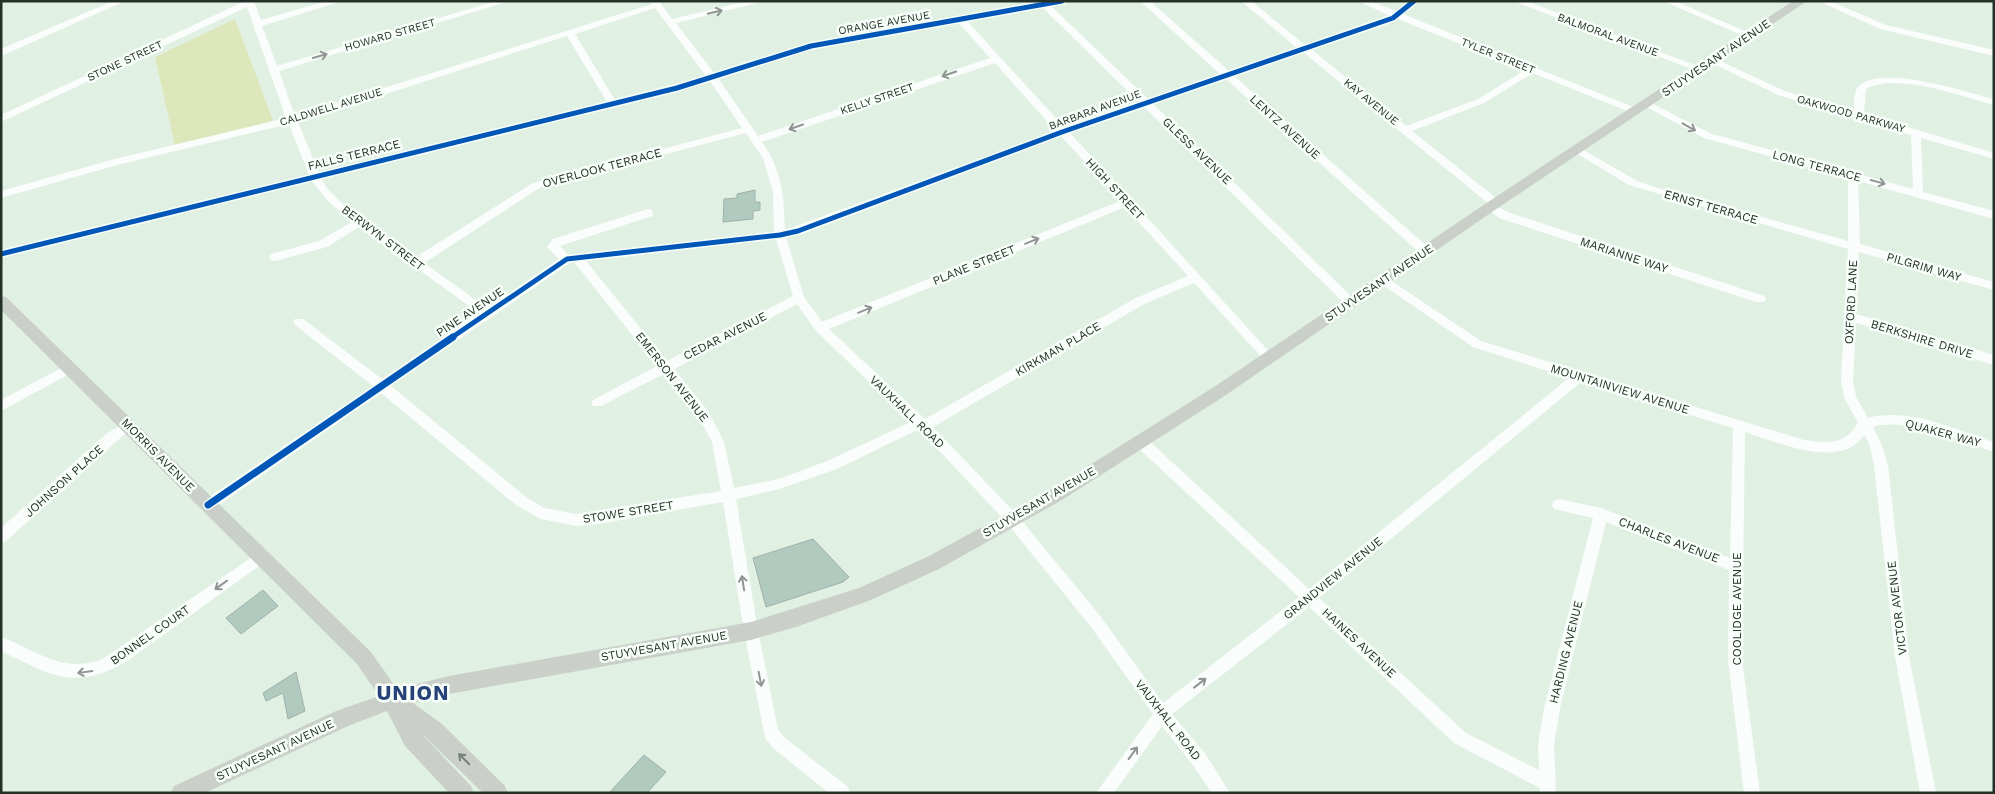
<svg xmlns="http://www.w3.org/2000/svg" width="1995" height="794" font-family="'Work Sans',sans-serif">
<rect width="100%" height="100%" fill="#e0f1e4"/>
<path fill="#dee7bc" d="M235 19 273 121 175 146 155 57Z"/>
<path fill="#b1cac0" stroke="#a1b0a8" d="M755 190V202H760V210L753 211V219L723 222 724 199 737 198V194Z
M813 539 849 577 843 582 766 607 753 558Z
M263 590 278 606 241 634 226 618Z
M296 672 305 711 288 719 283 693 266 701 263 693Z
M644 755 666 772 647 793H609Z"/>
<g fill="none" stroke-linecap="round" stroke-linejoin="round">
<path fill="#fafdfb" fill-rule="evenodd" d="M113 1H125L1 56V49Z
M245 1H254L261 20 327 1H342L262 26 277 66 496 1H510L279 71 295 116 652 4 650 1H659L672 19 748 1H765L676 23 714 73 811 43 1038 3 1037 1H1066L1051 6 1148 99 1220 74 1140 1H1150L1229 71 1297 48 1241 1H1251L1305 45 1390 16 1358 1H1370L1396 11 1408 1H1418L1403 14 1638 109V113H1632L1533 73 1484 103 1412 131 1500 201 1501 204 1498 207 1507 212 1764 296 1766 299 1764 302H1756L1499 218 1485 207 1489 204 1303 52 1234 76 1430 249 1432 252 1430 255H1422L1226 79 1153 104 1355 300 1357 303 1355 306H1347L1144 107 1070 133 1275 358 1269 363 1265 361 1194 283 1144 304 933 427 1017 515 1101 617 1163 703 1299 597 1135 445 1134 441 1135 437H1145L1309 589 1569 378 1473 347 1380 283 1378 280 1384 276 1481 341 1804 440C1828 443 1844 446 1858 423L1844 397 1841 380 1848 249 1629 185 1571 150 1576 147 1580 148 1637 181 1658 188 1848 241V178L1704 138 1641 104 1643 102H1649L1712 134 1913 189 1911 135 1778 95 1708 61 1713 58 1716 59 1784 91 1854 111C1854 103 1853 92 1859 86 1881 64 1966 92 1994 99V105C1960 96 1898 72 1866 89L1864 114 1994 153V159L1921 138 1923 192 1994 211V219L1858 181 1860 244 1994 282V290L1859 252 1856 314 1994 355V365L1856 323 1853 380 1856 397 1868 418C1909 407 1955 430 1994 442V452C1961 441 1907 417 1873 427L1881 443 1888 465 1909 656 1936 793H1920L1895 656 1874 465 1869 443 1864 435C1841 471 1777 442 1745 432L1742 660 1760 793H1744L1728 660 1729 570 1606 522 1560 708 1554 745 1556 793H1540V788L1454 743 1309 607 1172 714 1204 752 1230 793H1212L1192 764 1162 726 1114 793H1096L1153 714 1091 627 1007 523 919 429 837 469 779 489 736 499 758 631 778 730 785 738 848 787 850 793H829L773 748 765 738 744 631 723 502 598 524 576 526 541 519 516 505 381 393 213 509 208 511 203 509 201 505 203 501 373 386 295 325 293 322 295 319H303L382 379 479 313 359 227 327 247 275 261 271 260 269 257 271 254 319 241 352 222 329 202 312 181 1 258V250L309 175 289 124 117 165 1 198V191L115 159 286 118 247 7 1 122V115ZM1042 7 1139 102 1065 128 967 21ZM655 8 706 76 615 100 575 34ZM1398 19 1525 70 1478 99 1406 126 1311 49ZM958 22 990 58 758 136 718 78 813 48ZM567 36 607 102 319 173 298 122ZM995 63 1056 131 785 230C784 197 782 170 762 142ZM710 81 742 128 533 183 416 257C392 240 334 204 321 179L680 90ZM746 133 763 158 773 192 774 232 569 255 560 246 652 216 653 213 652 210 648 209 553 239 547 247 559 259 487 308 424 263 541 187ZM1061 136 1120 201 822 322 804 297 786 237 802 234ZM1125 207 1188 276 1136 298 925 419 829 329ZM776 239 793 296 667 361 586 261ZM574 262 657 366 593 400 591 403 593 406H601L664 374 699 418 712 442 721 491 576 514 544 508 526 497 391 386 570 263ZM797 304 816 331 911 422 827 461 779 479 734 488 724 442 708 411 674 369ZM1581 382 1733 428 1730 558 1601 508 1559 499 1554 501 1552 505 1554 509 1593 518 1544 708 1538 745 1539 770 1466 733 1319 598Z
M1513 1H1526L1705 69 1703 71H1697Z
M1663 1H1675L1754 35 1749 38 1746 37Z
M1818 1H1830L1886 25 1994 50V56L1880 29Z
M69 364 75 369 73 372 1 411V400Z
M128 421 133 422 134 426 116 442 6 541 1 543V528L106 434Z
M261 551 266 553 268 557 266 561 127 661C74 692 52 675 1 651V637C37 651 61 673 101 660Z"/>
<path fill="#cad0c9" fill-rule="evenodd" d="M1793 1H1807L1495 210 1226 395 1062 500 939 569 871 600 796 627 751 640 449 694 413 703 442 724 505 786 508 793H483L419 731 471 786 474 793H449L405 746 387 711 348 726 205 793H171L174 786 336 711 379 696 357 664 1 310V296L6 297 371 652 397 689 449 676 751 622 859 588 927 557 1050 490 1214 387 1485 204Z"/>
<defs>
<path id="cycleway-far1" d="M1 254 677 88 811 46 1062 1
M451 338 567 259 780 235 798 231 1062 132 1393 18 1414 1"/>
<path id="cycleway" d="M208 505 453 337"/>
</defs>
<use href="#cycleway-far1" stroke="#f8fef9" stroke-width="8"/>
<use href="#cycleway" stroke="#f8fef9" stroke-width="10"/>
<use href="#cycleway-far1" stroke="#0057b8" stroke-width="5"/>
<use href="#cycleway" stroke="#0057b8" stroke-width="7"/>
</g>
<defs><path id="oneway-shaft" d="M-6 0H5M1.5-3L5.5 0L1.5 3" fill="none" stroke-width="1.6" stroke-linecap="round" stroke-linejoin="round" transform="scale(1.25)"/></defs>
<g stroke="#8f9691">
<use href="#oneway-shaft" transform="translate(715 12) rotate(-13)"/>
<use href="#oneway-shaft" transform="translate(320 56) rotate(-16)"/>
<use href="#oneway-shaft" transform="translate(949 74) rotate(161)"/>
<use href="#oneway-shaft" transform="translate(796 127) rotate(161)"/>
<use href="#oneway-shaft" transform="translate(1689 127) rotate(29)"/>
<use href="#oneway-shaft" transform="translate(1878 182) rotate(15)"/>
<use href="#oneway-shaft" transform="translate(1032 241) rotate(-22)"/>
<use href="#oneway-shaft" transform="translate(865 310) rotate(-22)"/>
<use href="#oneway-shaft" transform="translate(743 583) rotate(-99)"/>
<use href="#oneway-shaft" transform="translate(221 585) rotate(144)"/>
<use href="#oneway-shaft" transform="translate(85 672) rotate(172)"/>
<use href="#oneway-shaft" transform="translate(760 679) rotate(79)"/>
<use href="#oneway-shaft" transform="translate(1200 683) rotate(-38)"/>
<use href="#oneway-shaft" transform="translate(1133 753) rotate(-54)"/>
</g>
<use stroke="#778078" href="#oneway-shaft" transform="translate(464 759) rotate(-135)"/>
<g text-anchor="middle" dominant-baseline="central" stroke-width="5" stroke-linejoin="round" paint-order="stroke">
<g font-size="11" fill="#243027" stroke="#f8fef9">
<text transform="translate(884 23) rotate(-10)">ORANGE AVENUE</text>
<text transform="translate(390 35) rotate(-16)">HOWARD STREET</text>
<text transform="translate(1608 35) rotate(20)">BALMORAL AVENUE</text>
<text transform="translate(1498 56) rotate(22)">TYLER STREET</text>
<text transform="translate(125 61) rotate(-25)">STONE STREET</text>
<text transform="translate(877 99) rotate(-19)">KELLY STREET</text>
<text transform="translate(1371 102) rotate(39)">KAY AVENUE</text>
<text transform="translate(331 107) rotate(-17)">CALDWELL AVENUE</text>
<text transform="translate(1095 110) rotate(-20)">BARBARA AVENUE</text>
<text transform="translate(1851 114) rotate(16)">OAKWOOD PARKWAY</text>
</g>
<g font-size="12" fill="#243027" stroke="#f8fef9">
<text transform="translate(1716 58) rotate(-34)">STUYVESANT AVENUE</text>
<text transform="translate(1285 127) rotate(42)">LENTZ AVENUE</text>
<text transform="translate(1197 151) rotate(44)">GLESS AVENUE</text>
<text transform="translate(354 155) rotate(-14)">FALLS TERRACE</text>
<text transform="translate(1817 166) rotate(15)">LONG TERRACE</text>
<text transform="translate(602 168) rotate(-15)">OVERLOOK TERRACE</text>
<text transform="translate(1115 189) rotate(47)">HIGH STREET</text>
<text transform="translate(1711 207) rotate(16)">ERNST TERRACE</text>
<text transform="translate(383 238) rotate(37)">BERWYN STREET</text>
<text transform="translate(1624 255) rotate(18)">MARIANNE WAY</text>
<text transform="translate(974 265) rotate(-22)">PLANE STREET</text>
<text transform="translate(1924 267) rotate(16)">PILGRIM WAY</text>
<text transform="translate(1379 283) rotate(-34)">STUYVESANT AVENUE</text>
<text transform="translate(1851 302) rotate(-87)">OXFORD LANE</text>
<text transform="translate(470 312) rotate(-34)">PINE AVENUE</text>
<text transform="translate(725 336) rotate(-27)">CEDAR AVENUE</text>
<text transform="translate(1922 339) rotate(17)">BERKSHIRE DRIVE</text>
<text transform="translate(1058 349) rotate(-30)">KIRKMAN PLACE</text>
<text transform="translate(672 377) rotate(52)">EMERSON AVENUE</text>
<text transform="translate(1620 389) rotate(17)">MOUNTAINVIEW AVENUE</text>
<text transform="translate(907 412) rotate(44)">VAUXHALL ROAD</text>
<text transform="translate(1943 433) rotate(15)">QUAKER WAY</text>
<text transform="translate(158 455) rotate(45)">MORRIS AVENUE</text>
<text transform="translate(64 481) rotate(-42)">JOHNSON PLACE</text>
<text transform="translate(1039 502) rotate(-30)">STUYVESANT AVENUE</text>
<text transform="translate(628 512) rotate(-9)">STOWE STREET</text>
<text transform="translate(1669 540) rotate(21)">CHARLES AVENUE</text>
<text transform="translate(1333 578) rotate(-39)">GRANDVIEW AVENUE</text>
<text transform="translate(1897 608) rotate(-97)">VICTOR AVENUE</text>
<text transform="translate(1737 609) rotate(-90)">COOLIDGE AVENUE</text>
<text transform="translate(150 635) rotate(-35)">BONNEL COURT</text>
<text transform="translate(1359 643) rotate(43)">HAINES AVENUE</text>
<text transform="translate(664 646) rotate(-10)">STUYVESANT AVENUE</text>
<text transform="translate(1566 652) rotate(-76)">HARDING AVENUE</text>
<text transform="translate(1168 720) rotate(52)">VAUXHALL ROAD</text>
<text transform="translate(275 750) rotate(-25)">STUYVESANT AVENUE</text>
</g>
<g font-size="21" font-weight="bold" letter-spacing="1" fill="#264279" stroke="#f8fef9">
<text x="413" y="692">UNION</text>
</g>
</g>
<rect width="1995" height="794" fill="none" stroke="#243027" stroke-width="5"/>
</svg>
